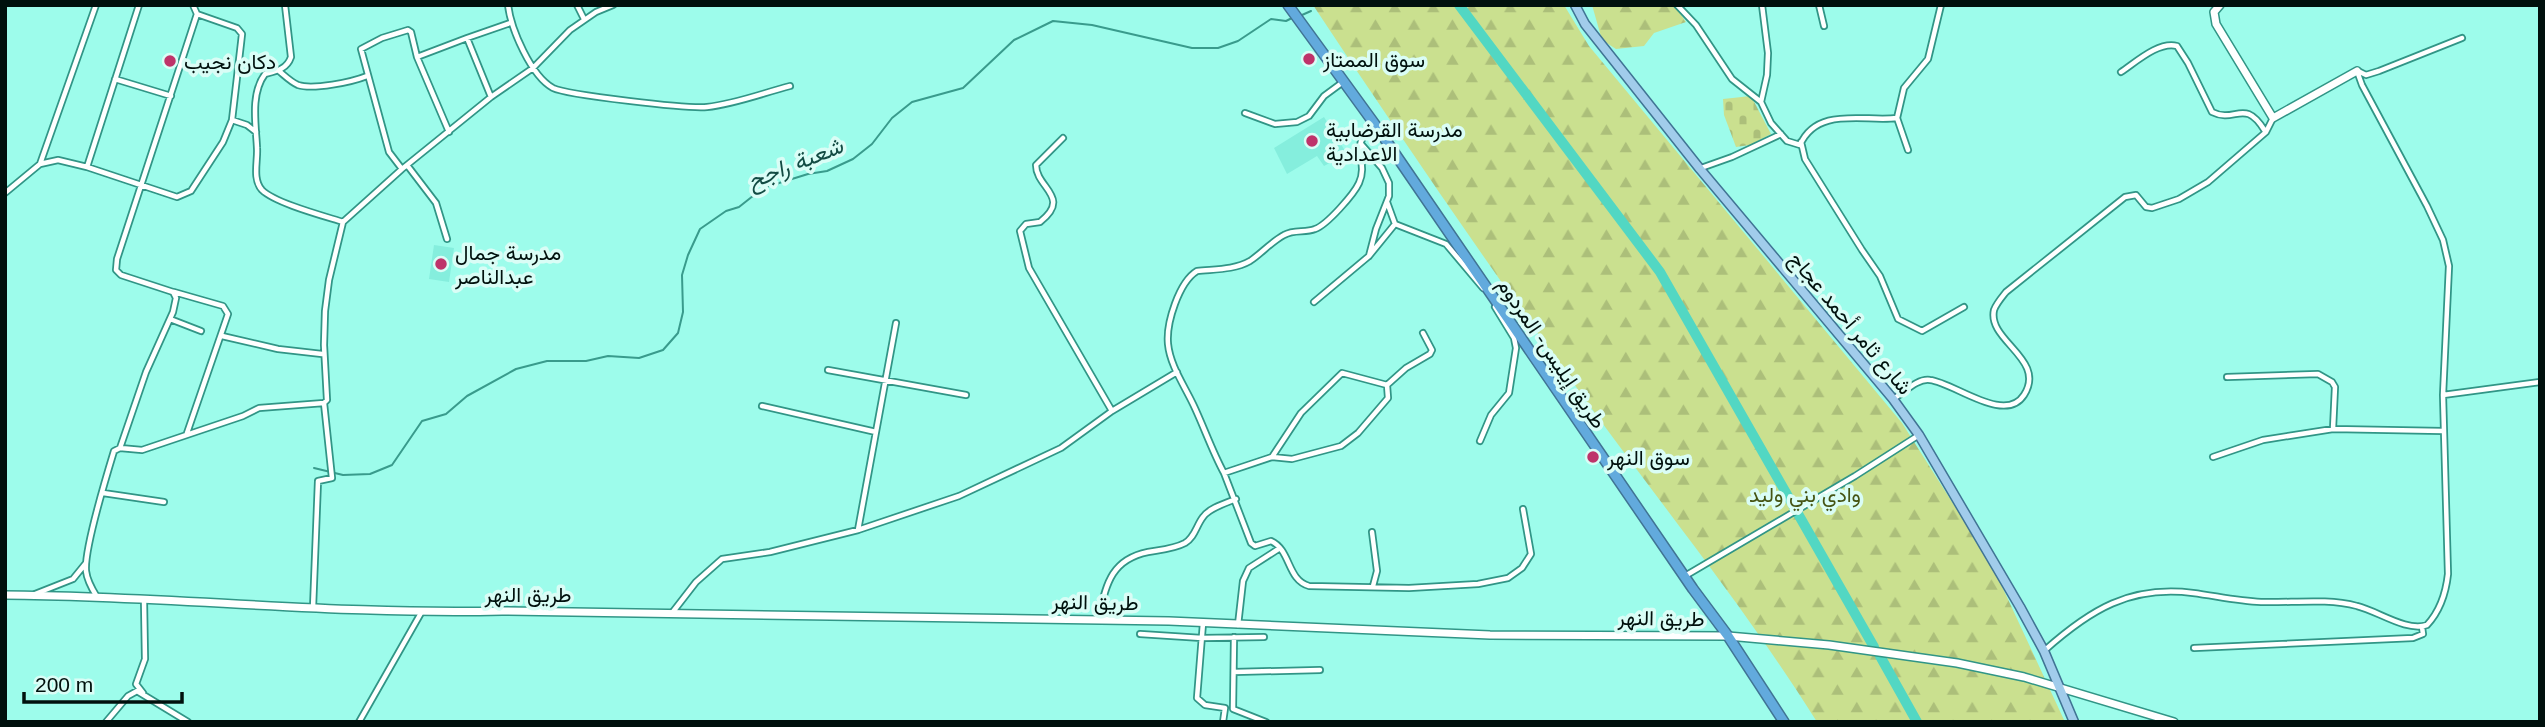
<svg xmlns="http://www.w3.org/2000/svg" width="2545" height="727" font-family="Arial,Vazirmatn,sans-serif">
<defs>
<pattern id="forest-firs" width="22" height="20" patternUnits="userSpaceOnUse" patternTransform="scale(1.75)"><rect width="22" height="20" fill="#cae08f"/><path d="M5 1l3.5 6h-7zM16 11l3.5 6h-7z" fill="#acbf7a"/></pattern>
<pattern id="cemetery-stones" width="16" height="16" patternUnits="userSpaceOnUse" patternTransform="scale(1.75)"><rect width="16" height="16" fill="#cae08f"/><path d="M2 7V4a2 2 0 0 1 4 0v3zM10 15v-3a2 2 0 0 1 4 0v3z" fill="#acbf7a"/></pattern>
</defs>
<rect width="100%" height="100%" fill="#9dfceb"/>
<path fill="#85eedd" d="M1324 117 1347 154 1324 166 1317 156 1287 174 1274 148Z
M434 245 454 248 449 282 429 279Z"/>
<path fill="url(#forest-firs)" d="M1313 5H1564L1589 46 1902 423 1992 565 2065 722H1817C1750 615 1671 517 1597 416 1499 281 1405 144 1313 5Z
M1592 5H1674L1686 22 1654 33 1644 46 1616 49 1602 40Z"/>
<path fill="url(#cemetery-stones)" d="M1751 96 1771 134 1750 145 1736 147 1724 115 1723 99Z"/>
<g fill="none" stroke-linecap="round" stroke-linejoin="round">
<path stroke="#399b8c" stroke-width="2" d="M1302 15 1311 11
M314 468 343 475 370 474 392 465 422 421 446 414 467 396 516 369 547 361H586L608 356 639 358 663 350 678 333 683 312 682 275 688 255 700 229 726 211 739 207 763 188 808 174 827 171 853 159 872 144 892 118 912 102 963 88 1014 40 1053 21 1092 25 1192 48H1218L1238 41 1271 19 1286 21 1292 18"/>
<path stroke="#52d7c3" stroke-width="10" d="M1459 5 1660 272 1874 647
M1880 656 1917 722"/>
<defs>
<path id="street" d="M285 5 291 57C287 69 277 71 265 74 250 94 256 125 257 148 258 161 252 179 262 190 275 203 324 216 343 222
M508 5C511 29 531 76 553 88 567 95 689 109 707 107 735 104 763 93 790 86
M577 5 584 19
M1677 5 1696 25 1732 79 1761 102 1771 123 1787 141 1800 145C1817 106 1864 122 1897 118L1908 150
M1819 5 1824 26
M467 38 510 23
M279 71C285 76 291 82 298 85 313 90 352 82 367 76
M2358 71 2366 75 2379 71 2462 38
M2121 72C2136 62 2159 41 2177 46L2188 63 2212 112C2236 124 2244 97 2265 131
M115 79 171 96
M1761 102 1767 75 1768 53 1762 5
M1245 113 1275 124 1297 122 1309 116 1324 96 1343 82
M1897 118 1904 88 1928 59 1941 5
M232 120 247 125 256 132
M449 132 417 57 467 38 491 97
M1063 138 1036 165C1036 188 1072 197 1040 222L1026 224 1020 231 1029 268 1112 411
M1801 142 1805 159 1862 250 1880 276 1898 319 1922 331 1964 307
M1361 144 1382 168 1389 183V196L1376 229 1369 256
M40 164 96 5
M407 165 436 203 447 239
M87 167 139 5
M1701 168 1732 157 1781 134
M402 169 389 152 361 49 382 38 408 30 411 32 417 57
M5 193 40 164 58 160 87 167 177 197 191 191 223 142 232 120 241 43 242 34 237 28 197 14 193 5
M1387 202 1395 224 1446 244 1483 288
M174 292 223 306 228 314 187 433
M1314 302 1369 256 1395 224
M170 319 201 331
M222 336 278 349 322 354
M828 370 966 395
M2227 377 2318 374 2332 382 2335 387 2333 429
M1387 385 1406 368 1430 354 1432 350 1423 333
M2443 395 2540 382
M1893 399C1904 393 1917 378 1930 380 1953 382 2005 425 2024 395 2047 359 1987 341 1994 310 1996 304 2002 297 2006 292L2125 197 2136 195 2146 207 2152 208 2179 199 2208 182 2266 132 2273 118
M762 406 876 432
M1480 441 1491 415 1509 393 1516 348 1514 338 1495 307
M120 448 142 450 243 416 259 408 324 403
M1272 457 1301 413 1342 373 1387 385 1388 398 1358 433 1341 446 1292 459 1272 457 1224 473C1212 451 1204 427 1193 404 1184 385 1170 365 1168 344 1166 323 1179 282 1197 271 1215 269 1234 270 1250 261 1262 253 1271 242 1284 235 1294 229 1305 233 1315 229 1327 225 1354 194 1359 183 1370 159 1345 145 1376 126
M2213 457 2263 440 2333 429 2443 431
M1224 473 1251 543 1255 546 1271 541C1291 550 1287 580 1309 586L1409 588 1478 584 1508 578 1522 568 1531 554 1523 509
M103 493 164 502
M858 530 896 323
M1372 532 1377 571 1373 586
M1685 576 1855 476 1919 435
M35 594 73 579 86 563
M97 597C92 589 87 580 86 571 84 550 107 474 114 451L120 448 146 372 173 312 176 298 173 292 121 275 116 270 117 259 197 14
M313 608 318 481 332 478 324 403 327 400 324 345 325 311 329 280 343 222 402 169 491 97 533 68 570 30 596 12 613 5
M672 613 696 582 722 559 770 552 858 530 959 496 1061 448 1112 411 1177 372
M1098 620C1106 587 1109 560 1148 552 1159 550 1174 549 1185 543 1195 537 1196 526 1203 517 1209 508 1226 503 1236 499
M1203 623 1197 698 1205 705 1225 708 1223 722
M1238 625 1243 581 1249 568 1280 548
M1140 634 1202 638 1264 637
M1234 637 1233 709 1266 722
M2194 648 2413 638 2423 634 2422 627
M2045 650C2090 610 2130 585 2193 593 2216 596 2238 601 2261 602 2292 603 2327 598 2357 606 2378 611 2406 632 2427 625 2440 611 2446 592 2448 574L2443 395 2449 266 2443 240 2427 206 2362 85 2357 71
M1234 672 1320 670
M143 693 136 684 145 659 144 600
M106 722 128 696 137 691 188 722
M359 722 421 613"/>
<path id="secondary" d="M2220 5 2214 12 2216 24 2273 118 2357 71
M5 595C171 596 336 615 502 611L1169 621 1490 635 1728 636 1829 645 1957 663 2024 677 2174 722"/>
<path id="primary" d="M1575 5 1585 24 1700 169 1893 399 1919 435 2020 607 2044 651 2074 722"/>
<path id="highway" d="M1288 5 1376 126 1693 589 1728 636 1784 722"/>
</defs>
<use href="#street" stroke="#319586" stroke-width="8"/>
<use href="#secondary" stroke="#319586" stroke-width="10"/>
<use href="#primary" stroke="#407494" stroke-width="11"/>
<use href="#highway" stroke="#407494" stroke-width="12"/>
<use href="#street" stroke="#fff" stroke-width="4.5"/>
<use href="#secondary" stroke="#fff" stroke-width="7"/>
<use href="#primary" stroke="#a1cceb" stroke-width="8"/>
<use href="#highway" stroke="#62aadd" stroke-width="9"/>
</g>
<g fill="#be336a" stroke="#dafdf6" stroke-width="2.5">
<circle cx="1309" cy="59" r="7"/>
<circle cx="170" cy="61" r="7"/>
<circle cx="1312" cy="141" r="7"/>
<circle cx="441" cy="264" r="7"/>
<circle cx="1593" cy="457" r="7"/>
</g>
<g text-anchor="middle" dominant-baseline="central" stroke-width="7" stroke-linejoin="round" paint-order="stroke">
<g font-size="21" fill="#00100d" stroke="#dafdf6" text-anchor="start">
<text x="1323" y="59">سوق الممتاز</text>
<text x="184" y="61">دكان نجيب</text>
<text x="1326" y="129">مدرسة القرضابية<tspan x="1326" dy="24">الاعدادية</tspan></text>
<text x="455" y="252">مدرسة جمال<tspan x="455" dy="24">عبدالناصر</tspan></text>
<text x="1607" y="457">سوق النهر</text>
</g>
<g font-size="21" fill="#00100d" stroke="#dafdf6">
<text transform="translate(1851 323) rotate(50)">شارع ثامر أحمد عجاج</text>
<text transform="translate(1552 353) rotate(56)">طريق إيليس- المردوم</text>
<text x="528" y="594">طريق النهر</text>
<text transform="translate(1095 602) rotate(1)">طريق النهر</text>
<text transform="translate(1661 618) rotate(1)">طريق النهر</text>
</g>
<g font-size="21" fill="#455413" stroke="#dafdf6">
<text x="1805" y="494">وادي بني وليد</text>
</g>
<g font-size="23" font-style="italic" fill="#124b43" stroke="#dafdf6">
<text transform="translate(795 163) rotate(-22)">شعبة راجح</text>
</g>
</g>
<rect width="2545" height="727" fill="none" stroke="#00100d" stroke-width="14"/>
<path d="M24 692v10h158v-10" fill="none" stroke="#00100d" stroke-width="3.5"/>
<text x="35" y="692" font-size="21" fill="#00100d" stroke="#dafdf6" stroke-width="5" paint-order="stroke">200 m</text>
</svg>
